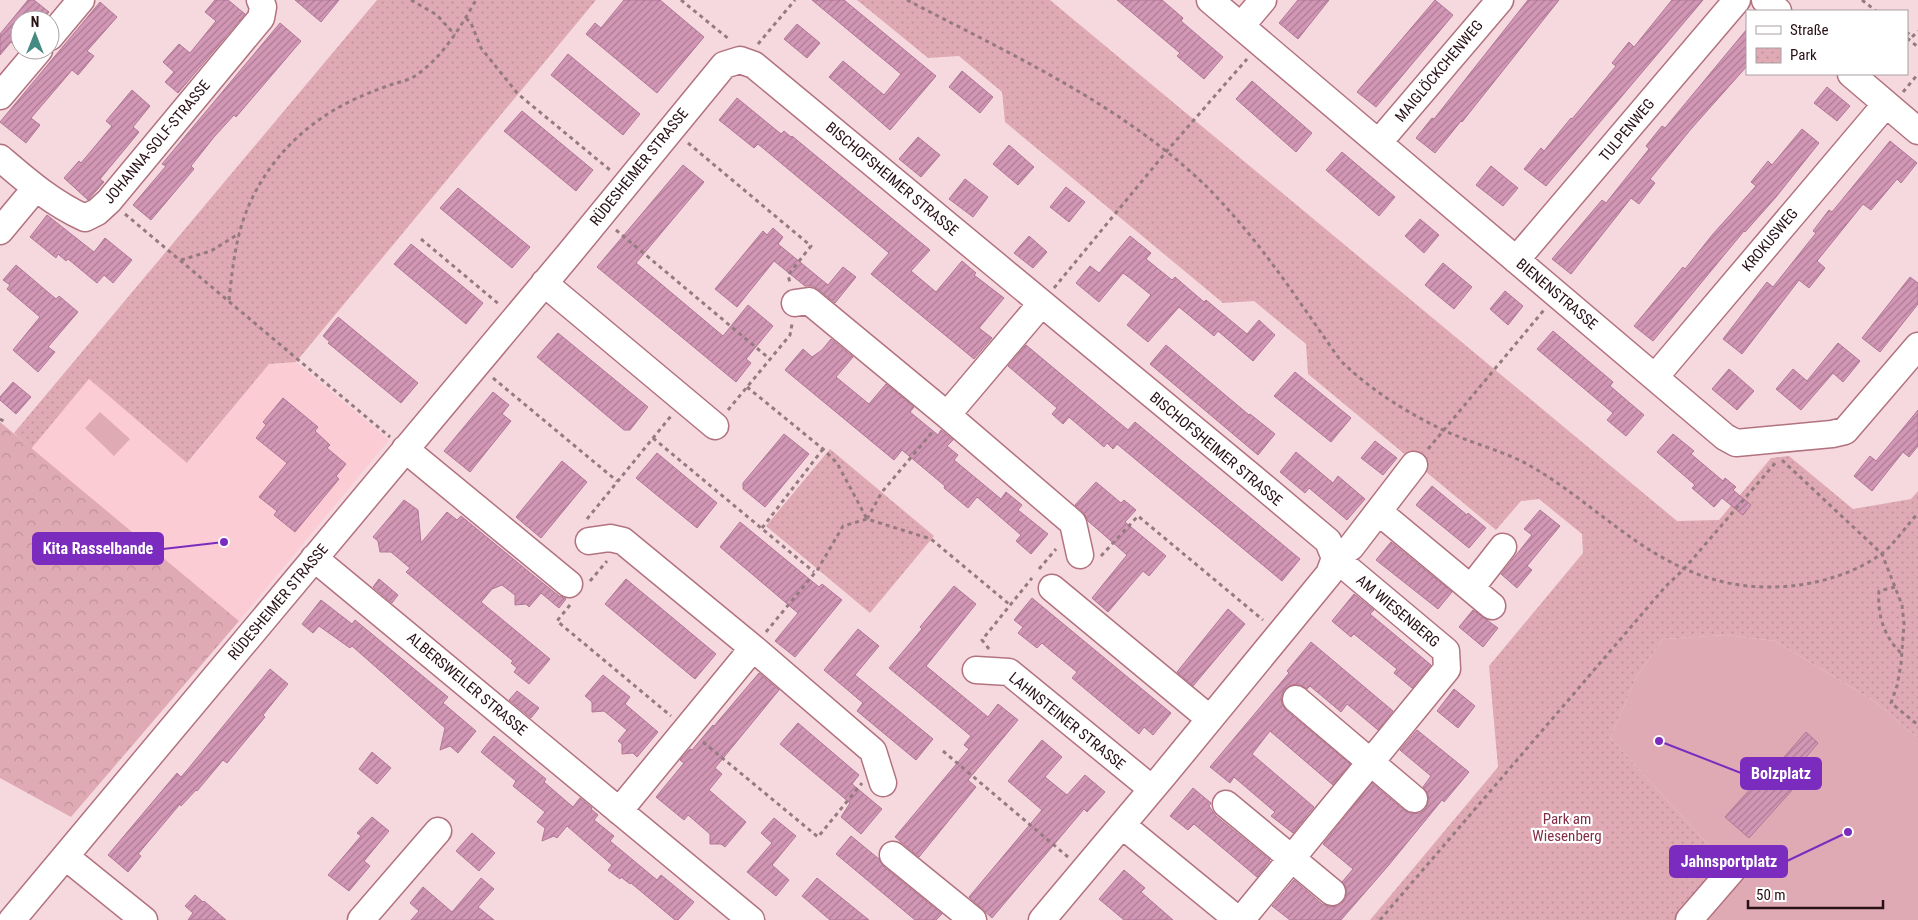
<svg xmlns="http://www.w3.org/2000/svg" width="1918" height="920" font-family="'Roboto Condensed',sans-serif">
<defs>
<pattern id="forest-crowns" width="20" height="18" patternUnits="userSpaceOnUse" patternTransform="scale(1.25)"><rect width="20" height="18" fill="#e0aab4"/><path d="M2 6a3 3 0 1 1 6 0M12 15a3 3 0 1 1 6 0" fill="none" stroke="#c0919a"/></pattern>
<pattern id="park-dots" width="8" height="8" patternUnits="userSpaceOnUse" patternTransform="scale(1.25)"><rect width="8" height="8" fill="#e0aab4"/><path d="M2 2h.1M6 6h.1" fill="none" stroke="#c0919a" stroke-width="1.8" stroke-linecap="round"/></pattern>
<pattern id="building-hatch" width="6" height="6" patternUnits="userSpaceOnUse" patternTransform="scale(1.25)"><rect width="6" height="6" fill="#d397b6"/><path d="M-1 1l2-2M0 6l6-6M5 7l2-2" fill="none" stroke="#ab7a93"/></pattern>
</defs>
<rect width="100%" height="100%" fill="#f6d9de"/>
<path fill="#fcccd5" d="M296 362 389 440 239 621 31 449 89 379 188 463 269 364Z"/>
<path fill="#e0aab4" d="M100 412 130 439 114 456 85 428Z
M1726 635 1775 641 1874 701 1918 738V920H1703L1728 866 1610 738 1637 676 1663 639Z"/>
<path fill="url(#forest-crowns)" d="M0 422 239 621 71 817 0 778Z"/>
<path fill="url(#park-dots)" d="M377 0H596L296 362 269 364 187 463 89 379 31 449 14 433Z
M857 0H1050L1677 521 1719 520 1771 458 1789 456 1853 509 1911 499 1918 491V738L1874 701 1775 641 1726 635 1663 639 1637 676 1610 738 1728 866 1682 920H1370L1498 767 1489 666 1583 553 1582 534 1539 499 1521 501 1496 530 1308 374 1306 344 1254 301 1223 303 1005 122 1002 92 959 56 928 58Z
M830 449 934 536 870 613 766 526Z"/>
<path fill="url(#building-hatch)" stroke="#b07896" d="M28 0H34L49 12 42 20H20V49L11 42 0 55V34Z
M215 0H228L245 14 178 93 165 82 174 72 163 62 179 44 190 53 216 21 205 12Z
M295 0H339L321 22Z
M624 0H660L704 37 657 93 586 34 595 23 601 28Z
M812 0H844L936 76 890 130 829 77 843 61 884 95 901 74Z
M1117 0H1162L1183 18 1181 21 1223 57 1204 79 1177 56 1180 53Z
M1298 0H1329L1298 39 1279 23Z
M1435 0 1453 15 1376 107 1357 92Z
M1528 0H1559L1462 122 1461 121 1435 153 1416 138 1432 118 1434 119Z
M1672 0H1703L1546 186 1524 169 1541 148 1544 151 1571 118 1572 119 1616 66 1612 63 1629 42 1634 47Z
M100 2 117 17 87 51 94 56 78 75 72 70 31 118 40 125 26 143 0 122Z
M280 23 301 41 236 117 234 115 214 137 191 166 194 169 151 220 133 205 166 166 162 164Z
M797 24 820 43 807 58 784 39Z
M1747 29V66L1691 129 1650 179 1655 183 1639 204 1631 198 1571 274 1552 259 1602 200 1606 203 1649 149 1646 146 1662 126 1665 128Z
M568 54 640 114 623 135 551 75Z
M962 71 993 97 980 113 949 87Z
M1252 81 1312 133 1296 152 1236 99Z
M1827 87 1850 106 1837 121 1814 103Z
M132 90 150 106 133 127 139 132 100 179 104 182 88 200 64 178 79 161 81 163 112 126 106 121Z
M737 98 781 134 784 131 791 137 792 136 930 250 911 271 936 292 962 261 976 273 974 275 1004 298 979 328 992 338 974 359 871 274 889 253 758 144 754 148 719 120Z
M522 111 593 170 576 191 504 131Z
M1802 129 1819 143 1776 197 1745 232 1744 231 1653 341 1634 326 1683 267 1685 269 1713 234 1756 186 1751 182 1768 161 1772 165Z
M918 137 940 155 921 177 899 159Z
M1890 141 1917 163 1901 183 1897 179 1871 210 1863 204 1817 261 1825 268 1809 288 1799 280 1742 354 1723 339 1767 282 1773 287 1816 233 1813 231 1829 210 1832 212Z
M1009 145 1034 167 1018 185 993 164Z
M1342 152 1395 197 1379 216 1326 170Z
M683 165 704 182 636 263 723 336 748 305 773 326 746 359 751 363 736 382 597 267Z
M1491 166 1518 188 1503 206 1476 185Z
M965 179 988 197 973 217 949 199Z
M1066 187 1085 202 1069 222 1050 207Z
M458 188 530 247 512 268 440 208Z
M47 215 94 252 105 238 132 260 113 283 104 275 97 283 68 259 66 261 58 254 56 258 30 237Z
M1420 219 1439 235 1424 253 1405 236Z
M773 228 783 237 778 244 828 285 843 267 856 277 835 303 818 289 813 286H805L774 261 737 307 715 289 763 231 767 235Z
M1029 236 1047 252 1033 268 1014 253Z
M1130 236 1151 253 1146 259 1172 280 1175 277 1204 302 1206 300 1247 334 1259 320 1275 335 1253 361 1218 331 1214 336 1179 307 1148 342 1127 325 1151 295 1130 278 1123 273 1099 302 1076 283 1090 266 1099 273Z
M411 244 483 303 466 324 394 264Z
M1443 263 1472 287 1454 309 1425 285Z
M16 265 56 299 59 296 78 312 48 347 55 352 38 372 13 350 40 317 7 289 10 285 3 280Z
M1910 277 1918 283V304L1880 352 1862 338Z
M1505 291 1523 306 1508 325 1490 309Z
M338 317 418 383 401 403 328 343 330 342 323 336Z
M1553 331 1613 382 1610 386 1644 415 1626 436 1607 420 1613 413 1537 349Z
M558 333 648 407 630 430H624L537 357Z
M831 339 853 357 836 377 869 404 886 384 914 407 910 412 938 435 941 430 953 440 947 446 958 455 954 460 1001 499 1006 492 1022 505 1018 510 1048 534 1031 554 1016 541 1021 535 977 497 968 508 944 488 945 486 902 450 894 460 785 370 803 349 812 357 822 350Z
M1838 343 1860 361 1843 382 1833 373 1801 410 1776 389 1793 369 1807 381Z
M1026 345 1128 430 1135 422 1300 559 1282 581 1117 444 1113 449 1107 443 1104 447 1069 417 1063 424 1052 414 1057 408 1008 366Z
M1166 345 1249 415 1250 414 1275 434 1258 455 1150 364Z
M1729 369 1754 391 1737 410 1712 389Z
M1295 372 1351 418 1331 442 1274 396Z
M13 382 31 397 16 414 0 400V397Z
M493 392 509 405 502 414 511 421 470 472 444 451Z
M283 398 318 427 315 431 330 445 327 448 346 464 336 476 339 479 295 532 274 515 277 511 259 497 287 463 256 438 266 425 263 422Z
M1918 410V446L1909 457 1903 452 1872 491 1854 476 1870 456 1876 461Z
M784 434 809 454 765 507 743 489V483Z
M1673 434 1694 451 1691 454 1723 481 1725 478 1736 487 1733 490 1751 505 1743 515 1722 498 1714 507 1692 488 1695 485 1657 452Z
M1375 441 1397 458 1383 475 1361 458Z
M1296 452 1333 483 1338 476 1365 499 1347 520 1309 488 1305 493 1280 472Z
M657 453 717 503 697 528 636 478Z
M562 461 587 482 541 538 516 517Z
M1096 482 1121 503 1124 500 1136 510 1125 522 1166 556 1149 576 1143 571 1108 612 1092 598 1127 555 1088 521 1083 512 1075 505Z
M1432 486 1467 515 1468 513 1486 528 1469 548 1416 505Z
M404 500 418 510 421 543 447 512 457 520 461 516 534 576 559 596 566 599 559 608 541 593 529 607 526 604 515 605V595L502 585 492 589 481 602 550 659 529 684 514 672 517 668 511 663 513 661 406 572 410 568 391 552H380L378 541 373 537Z
M1540 510 1560 526 1527 566 1532 570 1517 588 1501 574 1532 535 1524 529Z
M740 522 819 587 822 584 842 600 795 657 775 641 798 613 720 547Z
M1391 542 1452 592 1438 609 1376 560Z
M379 579 398 595 392 603 373 587Z
M626 579 716 654 695 679 605 604Z
M954 586 976 604 926 666 988 717 998 704 1018 720 968 780 976 787 919 857 895 837 969 749 964 745 971 736 889 668 922 629 920 627Z
M1354 594 1374 610 1370 614 1431 665 1412 688 1394 673 1397 669 1354 634 1351 637 1332 621Z
M1032 598 1171 713 1153 735 1144 727 1139 734 1072 678 1077 672 1050 650 1042 643 1037 648 1018 633 1023 627 1014 620Z
M321 600 352 624 355 620 448 697 443 703 476 731 458 753 450 746 440 750 445 728 352 646 350 648 319 626 313 633 302 624Z
M1228 609 1245 624 1193 686 1177 672Z
M1473 610 1498 628 1483 647 1459 627Z
M858 629 879 646 855 675 933 739 916 760 857 711 863 703 824 670Z
M1311 642 1393 711 1378 730 1347 704 1341 712 1310 686 1307 689 1299 684 1291 685 1284 690 1281 697 1282 704 1286 710 1350 764 1333 785 1270 731 1252 754 1314 807 1293 833 1271 816 1275 812 1234 777 1230 783 1210 767 1289 673 1287 671Z
M270 669 288 684 263 715 265 717 227 763 223 760 197 791 196 790 181 806 180 804 138 854 141 856 128 872 108 855 177 773 181 777 188 769Z
M759 673 779 690 715 768 722 774 709 790 746 822 725 847 721 844H710V834L688 815 684 820 656 797 684 763 680 760 690 749 692 750 713 725 714 726Z
M603 675 630 697 625 704 658 732 637 757 633 753 622 754V744L618 741 627 730 604 711 592 712V702L585 696Z
M1454 689 1475 706 1458 728 1437 711Z
M517 691 539 708 531 718 509 700Z
M798 723 859 775 852 784 882 809 861 834 841 817 850 803 780 744Z
M1417 730 1469 772 1444 802 1442 800 1388 866 1341 920H1290L1272 906 1294 880 1322 904 1329 907 1338 906 1344 901 1347 894 1346 887 1342 882 1353 869 1323 844 1372 783 1404 810 1411 814 1420 813 1426 808 1429 801 1428 794 1423 787 1431 776 1400 750Z
M1806 732 1818 743 1802 762 1811 769 1749 838 1725 817 1753 786 1756 789Z
M494 736 546 779 544 782 573 807 580 798 592 808 591 809 598 815 594 820 614 836 610 841 657 880 661 875 694 902 678 920H675L631 883 630 884 621 877 620 879 608 870 612 865 567 826 557 838 554 836 542 841 545 828 537 822 545 812 513 786 516 781 481 752Z
M1042 740 1062 757 1045 777 1067 795 1085 775 1105 792 1087 812 1084 809 992 918 969 897 1042 810 1008 781Z
M372 752 391 768 377 784 359 769Z
M1193 788 1211 803 1209 806 1216 816 1270 860 1257 877 1194 824 1188 830 1170 816Z
M372 817 389 831 364 861 370 866 349 891 328 875 361 836 357 833Z
M774 818 796 836 772 865 789 880 776 896 747 872 772 843 761 833Z
M472 833 495 853 479 871 456 851Z
M851 836 879 859 884 867 942 914 936 920H915L836 854Z
M1124 870 1145 888 1141 892 1173 920H1124L1099 899Z
M481 878 494 889 478 907 494 920H411L419 911 410 903 423 887 452 912Z
M817 878 869 920H830L802 896Z
M195 895 203 902 204 901 226 920H188L193 913 185 906Z"/>
<g fill="none" stroke-linecap="round" stroke-linejoin="round">
<defs>
<path id="minor" d="M1210 0 1725 437 1736 443 1832 434 1845 431 1918 346
M1765 0 1778 11
M1241 26 1263 0
M50 37 81 0
M1851 74 1918 131
M0 96 39 50
M1379 142 1500 0
M0 158C27 181 52 203 85 218L97 212 109 201 261 18 263 7 260 0
M0 231 35 189
M1516 260 1737 0
M544 283 715 426
M795 303 809 301 947 415 1073 523 1080 555
M1655 377 1886 104
M947 415 1041 304
M405 449 569 584
M1379 512 1492 606
M589 541 610 538 623 541 753 648 873 751 883 783
M314 558 751 920
M1335 558 1351 547 1414 465
M1052 588 1210 719
M1471 588 1503 547
M976 670 1009 672 1152 789
M1296 699 1414 799
M1226 804 1332 892
M619 811 753 648
M1122 825 1238 920
M893 855 973 920
M66 857 144 920
M12 920 569 254 724 65 740 60 754 65 1253 478 1328 541 1335 558 1446 651 1447 669 1241 920
M361 920 438 831
M1042 920 1164 775 1329 574 1335 558
M1689 920 1734 868"/>
</defs>
<use href="#minor" stroke="#b27380" stroke-width="29"/>
<path stroke="#957b80" stroke-width="3" stroke-dasharray="4 4" stroke-linecap="butt" d="M411 0 437 15 455 35
M681 0 730 40
M907 0C1010 54 1121 104 1206 186 1258 238 1298 300 1340 360 1369 389 1406 412 1443 430 1470 443 1501 450 1527 464 1570 488 1606 522 1648 549 1669 562 1692 574 1716 580 1769 595 1835 586 1880 555 1892 547 1908 524 1918 513
M1862 0 1876 11
M466 18 471 23 481 48 518 94 610 170
M1907 35 1908 33 1912 37 1918 31
M1907 38 1918 47
M758 44 795 0
M1903 92 1918 74
M688 143 811 246 788 275 790 283
M125 214 390 437
M616 230 771 360
M421 239 500 305
M181 260 211 251 240 233
M1054 288 1166 152 1247 59
M229 300C232 272 235 242 245 215 264 164 303 124 351 101 365 94 379 89 393 84 400 82 409 80 415 76 442 58 460 28 476 0
M493 378 617 481
M747 387 823 449 837 463 867 519
M728 410 790 335 792 324
M0 419 5 422
M653 438 814 572
M1428 449 1544 310
M1782 460 1882 554 1902 605 1904 624 1901 664 1897 686 1891 703 1918 725
M587 519 671 416
M867 519 882 492 934 430
M762 528 823 449
M1101 556 1138 516 1263 620
M1039 569 1056 549
M590 581 607 561
M1895 587 1879 591C1877 614 1884 637 1901 653
M570 605 557 621 671 716
M766 632 818 569 843 526 867 519 931 539 1009 604
M989 649 982 640 1032 578
M703 742 818 837 862 783
M943 751 1068 857
M1380 920 1666 586 1684 569 1777 461"/>
<use href="#minor" stroke="#fff" stroke-width="26"/>
</g>
<g text-anchor="middle" dominant-baseline="central" stroke-width="4.5" stroke-linejoin="round" paint-order="stroke">
<g font-size="15" fill="#281015" stroke="#fff">
<text transform="translate(1439 71) rotate(-50)">MAIGLÖCKCHENWEG</text>
<text transform="translate(1627 130) rotate(-50)">TULPENWEG</text>
<text transform="translate(157 142) rotate(-50)">JOHANNA-SOLF-STRASSE</text>
<text transform="translate(639 167) rotate(-51)">RÜDESHEIMER STRASSE</text>
<text transform="translate(892 179) rotate(40)">BISCHOFSHEIMER STRASSE</text>
<text transform="translate(1770 240) rotate(-50)">KROKUSWEG</text>
<text transform="translate(1557 294) rotate(40)">BIENENSTRASSE</text>
<text transform="translate(1216 449) rotate(40)">BISCHOFSHEIMER STRASSE</text>
<text transform="translate(278 602) rotate(-50)">RÜDESHEIMER STRASSE</text>
<text transform="translate(1398 611) rotate(40)">AM WIESENBERG</text>
<text transform="translate(467 684) rotate(40)">ALBERSWEILER STRASSE</text>
<text transform="translate(1067 721) rotate(39)">LAHNSTEINER STRASSE</text>
</g>
<g font-size="15" fill="#822d45" stroke="#fff">
<text x="1567" y="819">Park am<tspan x="1567" dy="17">Wiesenberg</tspan></text>
</g>
</g>
<path fill="none" stroke="#7b2cbf" stroke-width="2" d="M224 542L163 549M1659 741L1741 773M1848 832L1787 861"/>
<g fill="#7b2cbf" stroke="#fff" stroke-width="2">
<circle cx="224" cy="542" r="5"/>
<circle cx="1659" cy="741" r="5"/>
<circle cx="1848" cy="832" r="5"/>
</g>
<g fill="#7b2cbf" stroke="#7b2cbf" stroke-width="2">
<rect x="33" y="533" width="130" height="31" rx="5"/>
<rect x="1741" y="758" width="80" height="31" rx="5"/>
<rect x="1670" y="846" width="117" height="31" rx="5"/>
</g>
<g font-size="16" text-anchor="middle" font-weight="bold" fill="#fff">
<text x="98" y="554">Kita Rasselbande</text>
<text x="1781" y="779">Bolzplatz</text>
<text x="1729" y="867">Jahnsportplatz</text>
</g>
<rect x="1746" y="10" width="162" height="65" fill="#ffffff" stroke="#a99fa1"/>
<rect x="1756" y="26" width="25" height="8" fill="#ffffff" stroke="#a99fa1"/>
<text x="1790" y="35" font-size="15" fill="#281015">Straße</text>
<rect x="1756" y="48" width="25" height="15" fill="url(#park-dots)" stroke="#a99fa1"/>
<text x="1790" y="60" font-size="15" fill="#281015">Park</text>
<g transform="translate(35 35)"><circle r="24" fill="#ffffff" stroke="#a99fa1"/>
<path d="M0-4L9 19L0 12L-9 19Z" fill="#448b83"/>
<text y="-8" font-size="14" font-weight="bold" text-anchor="middle" fill="#281015">N</text>
</g>
<path d="M1748 900v8h135v-8" fill="none" stroke="#281015" stroke-width="2.5"/>
<text x="1756" y="900" font-size="15" fill="#281015" stroke="#ffffff" stroke-width="4" paint-order="stroke">50 m</text>
</svg>
